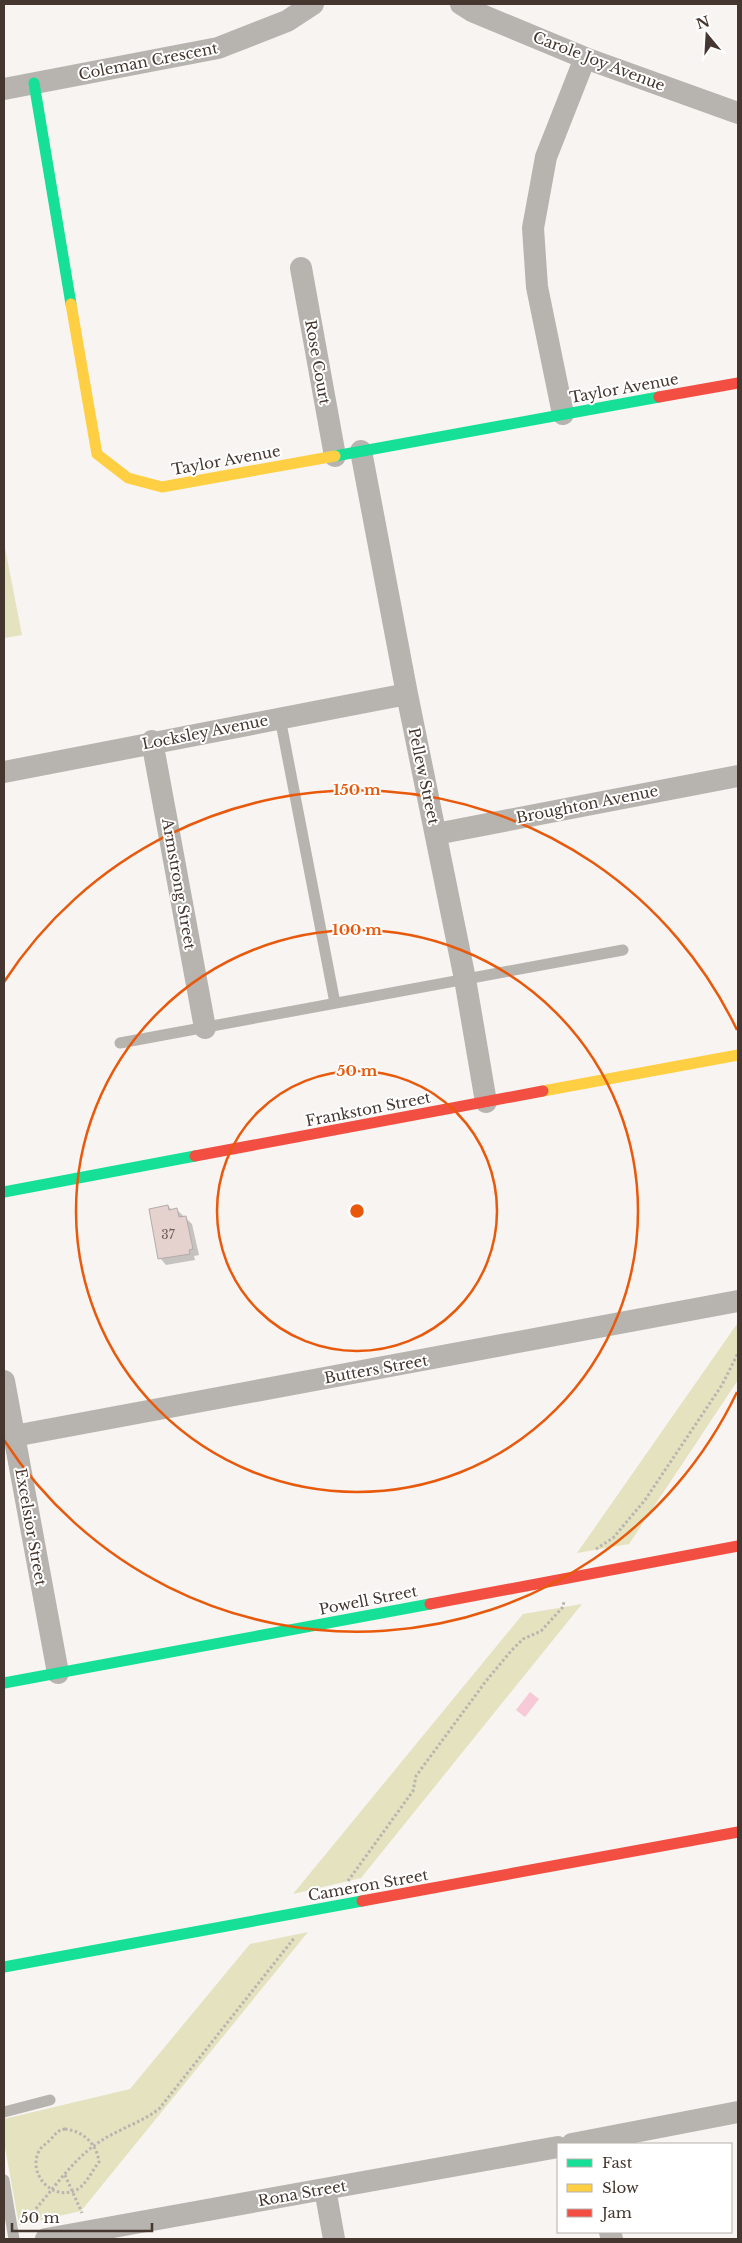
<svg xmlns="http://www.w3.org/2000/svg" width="742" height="2243" font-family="'Libre Baskerville',serif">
<rect width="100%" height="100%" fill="#f7f4f1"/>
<path fill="#e4e2bf" d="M4 543 22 635 4 638Z
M737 1324 738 1380 629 1544 577 1553Z
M582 1604 361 1878 293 1894 523 1614Z
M308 1932 81 2211 19 2225 4 2142V2119L130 2089 250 1944Z"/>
<path fill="#f5c9d6" d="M530 1692 539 1699 525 1717 516 1710Z"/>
<path fill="#0003" d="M168 1206 172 1210H177L192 1224 199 1255 194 1256 195 1260 166 1265 160 1258Z"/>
<path fill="#e5d1ce" stroke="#b4abaa" d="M168 1205 169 1210 177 1208 179 1217 186 1216 193 1249 189 1250 190 1254 158 1259 149 1209Z"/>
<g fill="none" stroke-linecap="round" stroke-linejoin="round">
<path stroke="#b8b5b1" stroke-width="3" stroke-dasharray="2.5 2.5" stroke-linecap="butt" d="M596 1549 613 1538 645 1500 722 1385 738 1353
M348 1881 413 1791 416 1776 486 1681 511 1651 523 1639 541 1631 563 1607 564 1601
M65 2129C83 2131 97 2144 99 2162 92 2171 87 2183 78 2189 53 2203 27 2174 39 2151 42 2146 46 2144 50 2140 56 2134 56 2131 65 2129Z
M65 2175 82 2213
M33 2222 32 2213C52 2191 71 2162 95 2145 115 2130 139 2124 159 2109L295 1937"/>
<path stroke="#b7b4b0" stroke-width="11" d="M280 718 335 1003
M120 1043 623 950
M4 2112 50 2100
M4 2180 14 2239"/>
<path stroke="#b7b4b0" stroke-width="22" d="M461 4 472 11 585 58 738 113
M4 89 218 48 287 21 313 4
M301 268 335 456
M563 414 537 287 533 228 546 157 585 58
M361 451 407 694 465 979 486 1102
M152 741 205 1028
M4 772 407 694
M436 834 738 776
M4 1381 58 1673
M14 1436 738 1301
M572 2144 738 2112
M325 2189 334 2239
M610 2232 612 2239
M46 2239 558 2147"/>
<path stroke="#16e098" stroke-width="11" d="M34 83 71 304
M335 456 659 397
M4 1192 195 1156
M4 1683 430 1604
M4 1967 362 1901"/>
<path stroke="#ffcf43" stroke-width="11" d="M71 304 97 454 128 478 162 487 335 456
M543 1091 738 1055"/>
<path stroke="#f24e42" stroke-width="11" d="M659 397 738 383
M195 1156 543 1091
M430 1604 738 1546
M362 1901 738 1832"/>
</g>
<g fill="none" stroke="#e8590c" stroke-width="2.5">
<circle cx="357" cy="1211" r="140"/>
<circle cx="357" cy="1211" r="281"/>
<path d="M737 1392A421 421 0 0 1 4 1440M4 982A421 421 0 0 1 737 1030"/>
</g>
<g text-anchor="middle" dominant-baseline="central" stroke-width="4" stroke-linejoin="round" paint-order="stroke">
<g font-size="12" fill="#6d5e57">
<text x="168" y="1234">37</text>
</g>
<g font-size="15" fill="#45372f" stroke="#fff">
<text transform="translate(148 61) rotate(-11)">Coleman Crescent</text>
<text transform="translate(599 61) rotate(21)">Carole Joy Avenue</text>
<text transform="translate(318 362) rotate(80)">Rose Court</text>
<text transform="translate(624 388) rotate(-10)">Taylor Avenue</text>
<text transform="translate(226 460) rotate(-10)">Taylor Avenue</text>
<text transform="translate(205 732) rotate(-11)">Locksley Avenue</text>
<text transform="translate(424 776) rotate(78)">Pellew Street</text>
<text transform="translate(587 804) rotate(-11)">Broughton Avenue</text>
<text transform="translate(179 884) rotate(80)">Armstrong Street</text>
<text transform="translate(368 1109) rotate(-11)">Frankston Street</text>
<text transform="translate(376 1369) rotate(-10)">Butters Street</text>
<text transform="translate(31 1527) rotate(80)">Excelsior Street</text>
<text transform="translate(368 1600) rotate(-11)">Powell Street</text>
<text transform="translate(368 1885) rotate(-10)">Cameron Street</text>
<text transform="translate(302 2193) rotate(-10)">Rona Street</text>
</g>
</g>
<circle cx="357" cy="1211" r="8" fill="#e8590c" stroke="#fff" stroke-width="2.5"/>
<g font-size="15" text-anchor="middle" font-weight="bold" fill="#e8590c" stroke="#fff" stroke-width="4" stroke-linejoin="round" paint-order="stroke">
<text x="357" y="795">150 m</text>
<text x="357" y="935">100 m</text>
<text x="357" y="1076">50 m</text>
</g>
<rect width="742" height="2243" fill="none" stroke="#45372f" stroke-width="10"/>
<rect x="557" y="2143" width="175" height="90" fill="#ffffff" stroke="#b5afac"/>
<rect x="567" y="2159" width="25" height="8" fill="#16e098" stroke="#b5afac"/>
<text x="602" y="2168" font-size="15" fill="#45372f">Fast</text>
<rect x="567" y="2184" width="25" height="8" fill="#ffcf43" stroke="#b5afac"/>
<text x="602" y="2193" font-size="15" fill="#45372f">Slow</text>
<rect x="567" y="2209" width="25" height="8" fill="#f24e42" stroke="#b5afac"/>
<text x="602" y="2218" font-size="15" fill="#45372f">Jam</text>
<g transform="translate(707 35) rotate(342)" stroke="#ffffff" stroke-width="4" paint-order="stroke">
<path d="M0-4L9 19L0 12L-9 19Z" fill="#45372f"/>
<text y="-8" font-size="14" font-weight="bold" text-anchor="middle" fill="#45372f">N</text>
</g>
<path d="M12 2223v8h140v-8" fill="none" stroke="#45372f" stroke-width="2.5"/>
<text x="20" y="2223" font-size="15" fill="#45372f" stroke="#ffffff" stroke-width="4" paint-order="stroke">50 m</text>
</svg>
